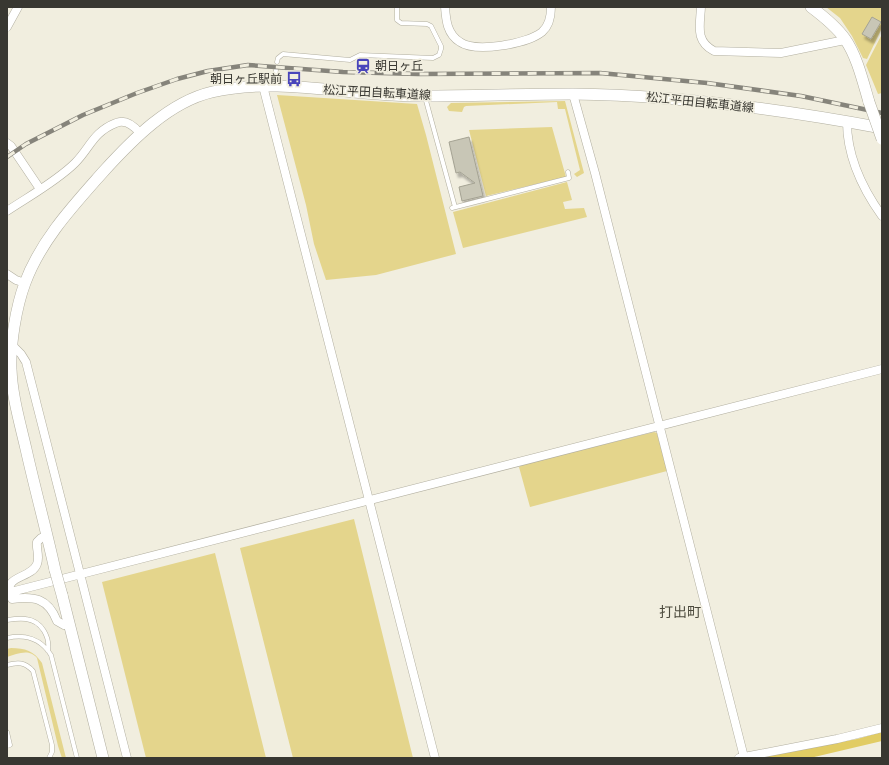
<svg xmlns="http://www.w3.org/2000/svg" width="889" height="765" font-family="Signika,'Noto Sans JP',sans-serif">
<defs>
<filter id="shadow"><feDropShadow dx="2.5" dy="4.5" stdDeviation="1" flood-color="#0004"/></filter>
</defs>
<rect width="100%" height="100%" fill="#f1eedf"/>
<path fill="#e4d58c" d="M826 7H882V28L867 59 863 58 852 36 840 18Z
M882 34V93L878 94 866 65Z
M277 95 417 104 426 135 456 254 376 275 326 280 314 244 306 205Z
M565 101 584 173 577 177 574 174 580 170 565 109H558L557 102 466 106 464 107 462 112 449 111 447 107 451 103Z
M552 127 566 177 486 196 469 130Z
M567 182 572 200 563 202 565 209 584 208 587 217 463 248 453 212Z
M654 432 657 433 667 471 530 507 519 467 524 464Z
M354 519 413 758H293L240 548Z
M215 553 266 758H146L102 582Z
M11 648C25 648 34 651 42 663L66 758H62L58 746 37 658C29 648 17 654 7 657V649Z"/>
<path fill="#e1cc64" d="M882 732V741L810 758H755L857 739Z"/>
<path fill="#c8c6b6" stroke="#a4a293" filter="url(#shadow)" d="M872 17 881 22 871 39 862 34Z
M469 137 483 196 462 201 459 187 475 183 460 172 456 173 449 142Z"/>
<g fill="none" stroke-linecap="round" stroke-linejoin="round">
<defs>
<path id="service" d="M277 62 278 58 283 54 350 60 360 55 433 58 439 55 441 49V46L431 26 427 24 401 23 397 20V7
M275 78 276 70
M425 97 455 207
M452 208 569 178 568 172
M7 620C13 619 20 618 26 619 42 621 50 637 48 651
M7 638C25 634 41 639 51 655L77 758
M7 665C18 662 25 662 33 671L52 745V752L49 758
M7 732 10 745 7 746"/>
<path id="minor" d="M445 7C446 20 447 34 460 42 476 53 527 44 542 32 549 26 551 16 551 7
M701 7C700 26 695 41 714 51L781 53 845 40
M7 27 18 7
M263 86 435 758
M573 94 595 173 744 757
M847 122C847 157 862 188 882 216
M7 143 11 146 40 189
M7 211C28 197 57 181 75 163 90 148 93 132 116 123 125 119 134 126 140 133
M7 274 16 280 25 283
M13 346 21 354 26 362 127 758
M47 536 41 538 37 542C36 549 40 557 37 564 31 580 0 574 12 599 34 596 48 598 57 621L64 625H69
M7 593 882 369
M739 758 837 739 882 728"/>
<path id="tertiary" d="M811 7C823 16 836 26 845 39 857 56 863 82 869 102
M55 570C46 529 35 489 26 449 20 423 12 396 11 369 10 344 16 307 25 283 41 240 73 206 103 172 132 140 169 102 212 92 280 76 354 97 423 96 473 96 523 94 573 94 676 95 780 109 882 128
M62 595 103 758"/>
</defs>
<use href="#service" stroke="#b2afa0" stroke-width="5"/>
<use href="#minor" stroke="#b2afa0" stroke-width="9"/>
<use href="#tertiary" stroke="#b2afa0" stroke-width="12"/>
<use href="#service" stroke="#fff" stroke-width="4"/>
<use href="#minor" stroke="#fff" stroke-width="8"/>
<use href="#tertiary" stroke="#fff" stroke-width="11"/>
<defs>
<path id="rail" d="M7 157 26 144 83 115 137 93 177 79 208 71 248 65 343 72 418 74 600 73 707 83 801 96 882 113"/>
</defs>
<use href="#rail" stroke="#86847b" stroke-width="4.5"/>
<use href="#rail" stroke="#f1eedf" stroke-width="3" stroke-dasharray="9" stroke-linecap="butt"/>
<defs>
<path id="tertiary-bridge" d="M869 102 882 139
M55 570 62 595"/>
</defs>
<use href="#tertiary-bridge" stroke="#b2afa0" stroke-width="12" stroke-linecap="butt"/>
<use href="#tertiary-bridge" stroke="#fff" stroke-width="11"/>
</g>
<defs>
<symbol id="station-bare" viewBox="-9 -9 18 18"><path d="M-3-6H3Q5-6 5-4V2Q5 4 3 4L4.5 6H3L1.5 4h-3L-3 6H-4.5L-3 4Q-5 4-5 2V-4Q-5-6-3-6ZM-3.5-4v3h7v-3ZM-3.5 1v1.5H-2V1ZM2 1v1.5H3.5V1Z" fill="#4945bb" stroke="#f1eedf" stroke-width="2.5" paint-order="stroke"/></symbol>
<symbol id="bus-bare" viewBox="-9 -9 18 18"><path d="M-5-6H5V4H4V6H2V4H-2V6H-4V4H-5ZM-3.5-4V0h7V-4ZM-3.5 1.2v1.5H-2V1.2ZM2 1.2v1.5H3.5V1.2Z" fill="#4945bb" stroke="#f1eedf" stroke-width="2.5" paint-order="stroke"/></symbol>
</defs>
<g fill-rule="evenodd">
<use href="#station-bare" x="352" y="55" width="22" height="22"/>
<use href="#bus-bare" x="283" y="68" width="22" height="22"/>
</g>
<g text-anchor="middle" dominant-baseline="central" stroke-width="3.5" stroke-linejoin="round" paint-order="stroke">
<g font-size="12" fill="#383731" stroke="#f1eedf" text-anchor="start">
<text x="375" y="66">朝日ヶ丘</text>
<text x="282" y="79" text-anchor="end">朝日ヶ丘駅前</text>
</g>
<g font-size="12" fill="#383731" stroke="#f1eedf">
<text transform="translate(377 93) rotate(3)">松江平田自転車道線</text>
<text transform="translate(700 103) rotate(6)">松江平田自転車道線</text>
</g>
<g font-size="14" fill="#4c4a3d" stroke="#f1eedf">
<text x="680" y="612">打出町</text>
</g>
</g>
<rect width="889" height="765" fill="none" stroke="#383731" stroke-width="16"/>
</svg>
